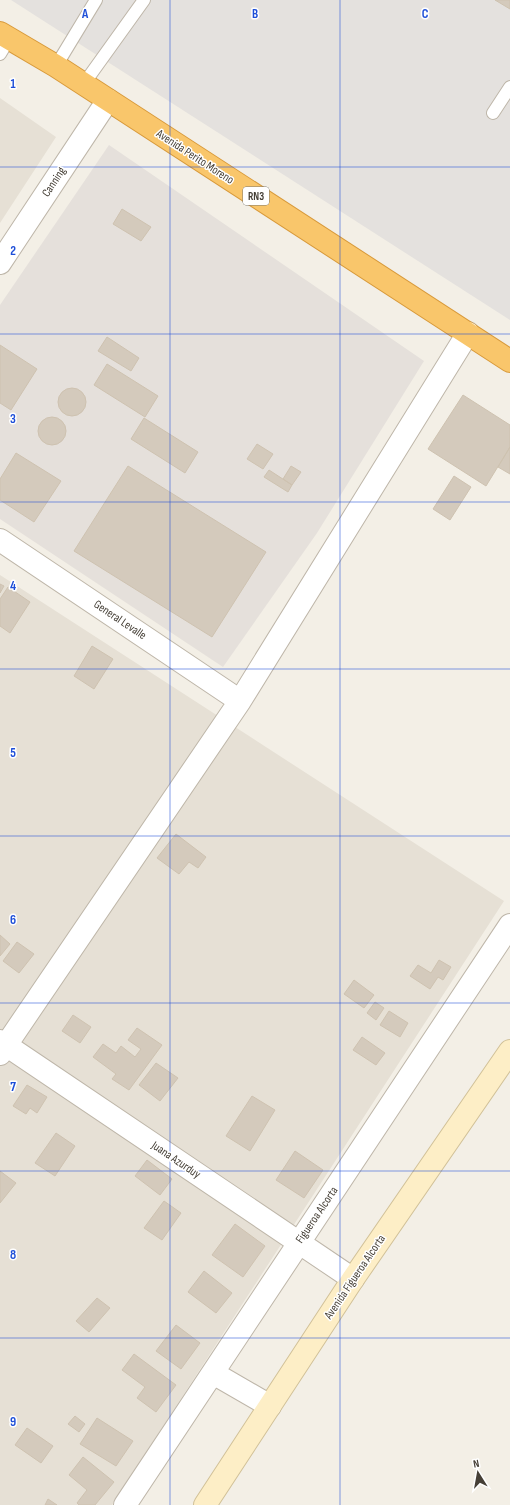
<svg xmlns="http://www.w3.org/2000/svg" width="510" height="1505" font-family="'Sofia Sans Condensed',sans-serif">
<rect width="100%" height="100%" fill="#f3efe6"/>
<path fill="#e6e0d5" d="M0 98 56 137 0 223Z
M0 575 504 901 112 1505H0Z"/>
<path fill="#e5e0db" d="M109 145 424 361 317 533 223 667 0 519V305Z"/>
<path fill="#e4e1de" d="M11 0H510V320Z"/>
<path fill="#d4cabc" stroke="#cec2b0" d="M495 0H510V9Z
M122 209 151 227 141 241 113 224Z
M107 337 139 358 131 371 98 351Z
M0 345 37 369 11 410 0 403Z
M107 364 158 396 145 417 94 385Z
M58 402a14 14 0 1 1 28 0a14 14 0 1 1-28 0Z
M463 395 510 425V447L486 486 428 449Z
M38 431a14 14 0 1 1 28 0a14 14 0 1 1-28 0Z
M144 418 198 452 185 473 131 439Z
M257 444 273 454 263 469 247 459Z
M510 447V474L498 467Z
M16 453 61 481 34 522 0 500V479Z
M128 466 266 552 212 637 74 551Z
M291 466 301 472 292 485 283 479Z
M269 470 292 485 288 492 264 477Z
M454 476 471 487 450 520 433 509Z
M0 584 4 586 0 593Z
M8 587 30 602 10 633 0 626V599Z
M92 646 113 659 94 689 74 676Z
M176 834 206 857 198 868 189 862 179 874 157 858Z
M0 935 10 944 0 956Z
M17 942 34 954 19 973 3 961Z
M439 960 451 967 443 980 438 977 430 989 410 976 418 965 431 973Z
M354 980 374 995 364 1008 344 994Z
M375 1002 384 1008 376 1020 367 1013Z
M389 1011 408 1023 400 1037 380 1025Z
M73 1015 91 1027 80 1043 62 1031Z
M137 1028 162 1045 129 1090 112 1079 116 1074 93 1057 103 1044 116 1053 121 1046 135 1057 141 1049 128 1040Z
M362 1037 385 1053 376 1065 353 1050Z
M156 1063 178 1078 160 1101 139 1085Z
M27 1085 47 1097 37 1113 30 1108 26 1114 13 1106Z
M252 1096 275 1110 250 1151 226 1136Z
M56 1133 75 1146 55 1176 35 1163Z
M295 1151 323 1170 304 1198 276 1180Z
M147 1160 172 1179 160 1195 135 1176Z
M0 1171 16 1183 0 1203Z
M164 1201 181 1213 162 1240 144 1228Z
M235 1224 265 1246 243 1277 212 1255Z
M204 1271 232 1293 216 1313 188 1292Z
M97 1298 110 1308 89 1332 76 1321Z
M176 1325 200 1343 181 1369 156 1351Z
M134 1354 176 1385 156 1412 137 1398 145 1387 122 1370Z
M75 1416 85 1424 79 1432 68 1424Z
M97 1418 133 1441 116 1466 80 1444Z
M27 1428 53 1446 41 1463 15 1445Z
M83 1457 114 1482 95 1505H79L77 1503 87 1490 69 1475Z
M48 1499 57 1505H45Z"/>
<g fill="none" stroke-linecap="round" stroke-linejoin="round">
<defs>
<path id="lane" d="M0 54 9 39
M56 66 96 0
M83 85 144 0
M493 113 510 87"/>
<path id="street" d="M0 263 108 100
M0 540 240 701
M0 1041 353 1279
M0 1054 240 701 468 333
M213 1373 270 1406
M125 1505 510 925"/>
<path id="secondary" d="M205 1505 353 1279 510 1051"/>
<path id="highway" d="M0 33 56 66 510 361"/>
</defs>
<use href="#lane" stroke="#beb6a9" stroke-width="14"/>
<use href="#street" stroke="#beb6a9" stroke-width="24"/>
<use href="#secondary" stroke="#d1c198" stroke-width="24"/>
<use href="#highway" stroke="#d89a3b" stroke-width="24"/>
<use href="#lane" stroke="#fff" stroke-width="12"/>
<use href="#street" stroke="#fff" stroke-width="22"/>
<use href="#secondary" stroke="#fdeec6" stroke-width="22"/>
<use href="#highway" stroke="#f9c66b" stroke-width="22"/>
</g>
<path fill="none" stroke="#1d4ed8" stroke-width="1" stroke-opacity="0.55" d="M170 0V1505M340 0V1505M0 167H510M0 334H510M0 502H510M0 669H510M0 836H510M0 1003H510M0 1171H510M0 1338H510"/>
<g text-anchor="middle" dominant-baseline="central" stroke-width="3" stroke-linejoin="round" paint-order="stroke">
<rect fill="#fff" stroke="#7d7972" stroke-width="1" x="243" y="187" width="26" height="18" rx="3"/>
<g font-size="11" font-weight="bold" fill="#453f36">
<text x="256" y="196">RN3</text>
</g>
<g font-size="12" fill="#453f36" stroke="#fff">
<text transform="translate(195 157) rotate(33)">Avenida Perito Moreno</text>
<text transform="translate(54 182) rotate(-57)">Canning</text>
<text transform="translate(120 620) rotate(34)">General Levalle</text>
<text transform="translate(176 1160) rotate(34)">Juana Azurduy</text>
<text transform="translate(317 1215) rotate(-56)">Figueroa Alcorta</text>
<text transform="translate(355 1277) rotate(-56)">Avenida Figueroa Alcorta</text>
</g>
</g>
<g font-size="13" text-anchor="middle" font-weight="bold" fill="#1d4ed8" stroke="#fff" stroke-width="3" stroke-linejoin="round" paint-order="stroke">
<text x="85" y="18">A</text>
<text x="255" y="18">B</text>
<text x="425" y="18">C</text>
<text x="13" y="88">1</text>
<text x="13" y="255">2</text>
<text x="13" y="423">3</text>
<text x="13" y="590">4</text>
<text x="13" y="757">5</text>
<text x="13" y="924">6</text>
<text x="13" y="1091">7</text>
<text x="13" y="1259">8</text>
<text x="13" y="1426">9</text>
</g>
<g transform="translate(478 1473) rotate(349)" stroke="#ffffff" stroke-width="3" paint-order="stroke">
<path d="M0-3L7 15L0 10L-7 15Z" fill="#453f36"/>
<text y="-6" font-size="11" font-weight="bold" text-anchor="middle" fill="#453f36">N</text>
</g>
</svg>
